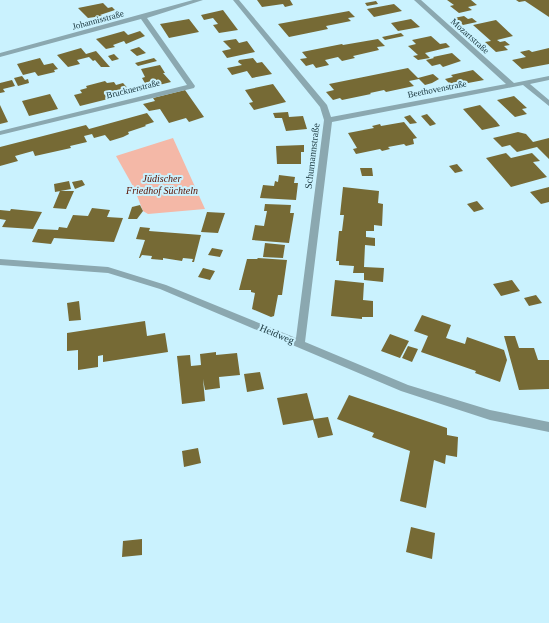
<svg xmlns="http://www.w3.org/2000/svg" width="549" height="623" font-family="Georgia,serif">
<rect width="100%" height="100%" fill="#caf2fe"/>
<path fill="#f4b8a7" d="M173 138 205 209 148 214 143 211 134 188 116 156Z"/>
<path fill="#766a35" d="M257 0H290L293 5 285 7 283 4 262 7Z
M447 0H471L477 5 468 7 472 10 459 13 450 6 454 5Z
M516 0H549V17L525 1 519 2Z
M376 1 378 4 367 6 365 3Z
M103 3 108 8 112 7 115 10 100 15 102 16 88 18 78 8Z
M394 4 402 11 374 17 367 9Z
M223 10 238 30 219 33 213 25 218 24 213 18 204 20 201 15Z
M349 11 355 17 348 18 351 21 326 26 328 29 289 37 278 24Z
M464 16 468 19 472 18 477 22 463 25 454 18Z
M189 19 199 32 169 38 160 24Z
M411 19 420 27 398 31 391 23Z
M496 20 513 36 497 40 500 42 505 41 510 45 504 46 508 50 496 52 485 42 491 41 473 25Z
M124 31 128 35 140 31 145 36 126 44 124 41 113 45 115 47 106 49 96 39Z
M401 33 404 36 385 40 382 37Z
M431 36 440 44 446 43 450 47 425 53 430 58 418 60 413 56 418 55 408 46 416 44 412 40Z
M236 39 239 43 247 41 255 52 227 58 222 51 231 49 223 41Z
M378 39 385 46 377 47 379 50 353 56 355 58 342 61 338 57 325 60 329 65 316 68 313 64 306 66 300 59 307 58 302 52 342 44 343 45Z
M139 47 146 53 137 56 130 50Z
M81 48 86 54 96 51 110 67H101L95 60 93 61 89 57 77 60 80 64 68 67 57 55Z
M549 48V64L522 69 512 60 526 57 520 52 529 50 532 52Z
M452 53 461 61 443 67 440 64 432 66 426 60 434 58 433 57Z
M114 54 119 59 112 61 108 56Z
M40 58 44 65 53 63 58 69 54 70 55 72 38 76 35 72 23 75 17 64Z
M154 58 157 61 138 66 135 63Z
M253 58 257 63 262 62 272 74 252 78 247 71 232 75 227 68 242 65 238 62 239 60Z
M160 65 165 73H163L171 82 151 87 150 84 146 85 142 78 145 77 141 69Z
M408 68 418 78 433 74 439 79 432 83 425 85 419 79 409 81 414 86 386 92 384 90 370 93 371 94 342 100 340 98 333 100 326 92 334 90 329 84Z
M473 70 484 80 452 86 445 79 453 77 451 75Z
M22 76 25 80 28 79 29 83 18 86 14 78Z
M12 80 15 86 3 89 5 92 0 93V83Z
M105 81 107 83 114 82 116 85 123 83 132 93 80 106 74 95 82 93 80 90 87 88 86 86Z
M273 84 286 102 254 110 249 103 253 102 245 90Z
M185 90 204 117 189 122 186 118 169 123 160 109 149 111 143 104 155 101 153 98Z
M50 94 58 109 29 116 22 101Z
M514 96 527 108 522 109 527 114 515 117 497 100Z
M0 105 8 122 0 124Z
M480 105 496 121 500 126 482 130 463 109Z
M288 112 289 117 303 116 307 129 286 131 282 118H275L273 113Z
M147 113 154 122 145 125 146 126 128 132 129 134 123 137 110 141 105 135 94 138 92 134 84 136 87 142 70 146 71 148 35 156 33 151 15 156 18 161 0 166V147L86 125 89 129Z
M427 114 436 124 430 126 421 116Z
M410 115 417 123 410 124 404 117Z
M404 122 417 138 413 139 414 144 406 146 404 144 388 147 390 149 382 151 380 149 356 154 353 149 357 148 348 133 374 128 372 126 380 124 381 126Z
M518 132 526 134 533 142 549 138V159L537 147 517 152 510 145 502 147 493 138Z
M304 145V152H301V164H277L276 146Z
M506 153 511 158 532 153 540 161 533 162 547 177 511 187 486 158Z
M457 164 463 171 455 173 449 166Z
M360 168H372L373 176H362Z
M279 175 295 177 294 183H298L296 200 260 198 263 185 274 186 275 181 278 182Z
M82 180 85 185 75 189 72 182Z
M69 181 71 189 55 192 54 184Z
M343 187 379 191 378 203 383 204 382 226 374 225V231H366V237L375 238V246L365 245 364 267 384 268 383 282 364 280V273H353L354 266 339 265V261H336L339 231H342L344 215H340Z
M549 187V202L541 204 530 192Z
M60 191H74L66 209 53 208Z
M477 201 484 209 474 212 467 204Z
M265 204 291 205 290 213H294L289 243 252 240 255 225 264 226 267 211H264Z
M140 205 143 211 137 219H128L132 207Z
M92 208 110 210 107 217 123 218 114 242 54 238 51 244 32 242 38 229 58 230 59 227 67 228 73 215 88 216Z
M11 209 42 212 33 229 2 227 6 220 0 219V210L10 211Z
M207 212 225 213 218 233 201 232Z
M140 227 150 228 149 231 201 235 194 262H192L193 259 183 258 182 261 163 258V260L151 259 152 256 142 255 140 258H139L145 240 136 239Z
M265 243 285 245 283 258 263 257Z
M212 248 223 250 220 257 208 255Z
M258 258 287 260 282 295H278L274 316 271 317 252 309 255 293 251 292V290H239L247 259H257Z
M203 268 215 271 210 280 198 277Z
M335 280 364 283 363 300 373 301V317H362V319L331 316Z
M512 280 520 291 501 296 493 284Z
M536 295 542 303 529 306 524 298Z
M79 301 81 320 69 321 67 303Z
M422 315 451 325 446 338 465 344 467 337 504 350 507 360 500 382 475 373 476 371 421 352 428 336 414 331Z
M145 321 147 336 165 333 168 352 103 362V355L98 356V367L78 370V350L67 351V333Z
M390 334 409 341 400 358 381 351Z
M504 336H515L519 348H534L538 360H549V389L519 390Z
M408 346 418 349 412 362 402 358Z
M216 352V355L237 353 240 375 219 377 220 388 205 390 203 379 205 401 182 404 177 356 190 355 191 366 201 365 200 354Z
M260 372 264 389 247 392 244 374Z
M307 393 314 419 328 417 333 435 318 438 313 420 283 425 277 398Z
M349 395 447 428V435L458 437 457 457 446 455 445 464 434 460 426 508 400 501 410 451 372 437 374 433 337 419Z
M198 448 201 463 184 467 182 451Z
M411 527 435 533 432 559 406 552Z
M142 539V555L122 557 123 541Z"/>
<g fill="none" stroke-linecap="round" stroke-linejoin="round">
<path fill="#8ba8b0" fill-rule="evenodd" d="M193 0H203L147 18 195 86 194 88 0 135V131L187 85 141 19 0 57V53Z
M233 0H239L327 105 331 117 506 84 414 0H421L514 83 549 76V80L530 84 549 100V106L523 85 332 122 305 342 408 385 490 410 549 422V432L490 420 401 391 160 289 108 273 0 265V259L108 267 166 285 296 338 324 120 320 107Z"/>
</g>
<g text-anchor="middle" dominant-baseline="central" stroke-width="4" stroke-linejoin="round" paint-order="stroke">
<g font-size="9" fill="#19363d" stroke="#caf2fe">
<text transform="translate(98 20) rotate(-15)">Johannisstraße</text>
<text transform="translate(470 36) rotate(42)">Mozartstraße</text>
<text transform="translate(133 89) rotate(-14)">Brucknerstraße</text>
<text transform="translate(437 89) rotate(-11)">Beethovenstraße</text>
</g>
<g font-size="10" fill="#19363d" stroke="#caf2fe">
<text transform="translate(312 156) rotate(-83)">Schumannstraße</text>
<text transform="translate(277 334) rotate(23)">Heidweg</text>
</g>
<g font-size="10" font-style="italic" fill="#5a1100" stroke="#caf2fe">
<text x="162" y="178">Jüdischer<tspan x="162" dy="12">Friedhof Süchteln</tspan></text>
</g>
</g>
</svg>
